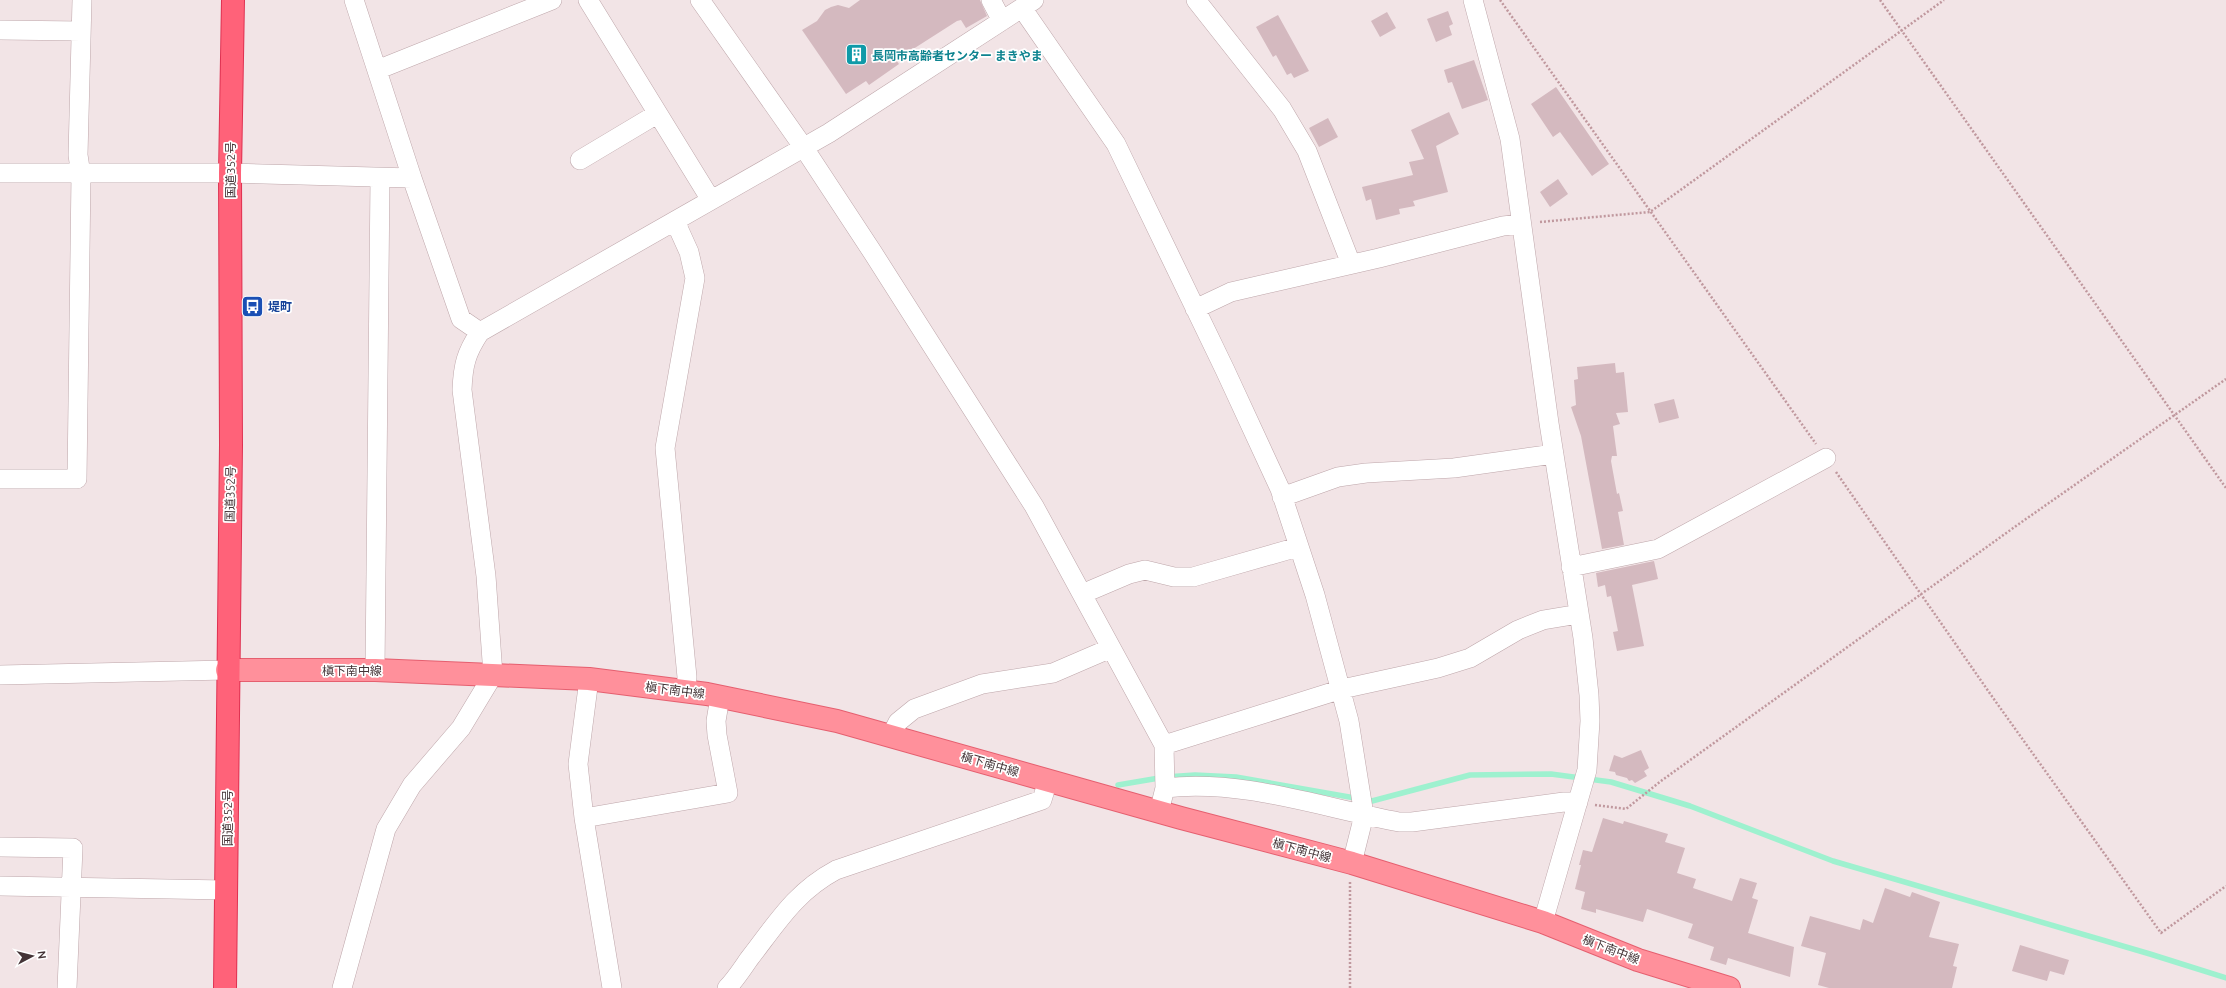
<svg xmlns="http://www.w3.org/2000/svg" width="2226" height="988" font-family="Ubuntu,'Noto Sans JP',sans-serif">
<rect width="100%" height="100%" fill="#f2e4e6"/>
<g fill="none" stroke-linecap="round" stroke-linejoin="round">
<path stroke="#9ef1cf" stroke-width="5.5" d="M1118 785 1165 777 1195 775 1236 777 1372 801 1470 775 1551 774 1611 782 1690 806 1833 861 2150 954 2226 978"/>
</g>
<path fill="#d4b9bf" d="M860 0H980L987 16 966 28 961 20 957 21 896 60 899 64 869 85 866 81 846 94 802 30 817 21 825 10 831 7 838 5 849 8Z
M1448 11 1453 24 1449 26 1452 35 1436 42 1427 19Z
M1387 12 1396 28 1380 37 1371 21Z
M1278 15 1309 71 1294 78 1291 73 1287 75 1276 55 1273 57 1256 27Z
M1474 60 1488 100 1462 109 1452 82 1448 83 1444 70Z
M1556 87 1609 164 1592 176 1560 132 1553 137 1531 104Z
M1449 112 1459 134 1436 146 1448 192 1413 201 1415 206 1399 209 1400 214 1376 220 1371 199 1366 201 1362 187 1413 175 1409 162 1424 159 1411 130Z
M1328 118 1338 137 1319 147 1309 128Z
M1558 179 1568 194 1550 207 1540 192Z
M1615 363 1616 373 1624 372 1628 412 1616 413 1620 424 1613 426 1617 456H1612L1611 461 1617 494 1619 493 1623 511 1618 512 1624 545 1602 549 1581 436 1571 407 1576 405 1574 380 1578 379 1577 367Z
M1674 399 1679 418 1659 423 1654 404Z
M1654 561 1658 579 1632 585 1644 646 1617 651 1613 632 1618 631 1611 596 1607 597 1605 585 1598 587 1596 573Z
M1641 750 1649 768 1644 771 1647 776 1635 783 1632 780 1629 781 1627 778 1616 775 1615 772 1609 771 1614 755 1622 758Z
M1603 818 1623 824 1624 821 1668 834 1665 842 1685 848 1677 873 1696 879 1693 888 1732 901 1740 878 1757 883 1752 898 1758 900 1748 933 1794 947 1790 977 1728 958 1726 965 1710 960 1714 947 1688 938 1693 924 1647 909 1643 922 1596 909V913L1581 909 1585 892 1575 889 1581 865H1579L1583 850 1592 852Z
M1885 888 1910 897 1912 892 1940 902 1929 937 1959 944 1953 966 1957 967 1952 988H1829L1818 985 1826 953 1801 946 1810 916 1860 930 1863 919 1873 923Z
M2020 945 2069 960 2064 975 2050 971 2047 981 2012 971Z"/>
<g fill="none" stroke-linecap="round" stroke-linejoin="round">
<defs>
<path id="minor" d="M354 0 412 178
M588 0 711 200
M700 0 804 148 873 253 1034 506 1164 745 1165 788 1159 812
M991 0 1002 21
M1196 0 1282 109 1307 151 1351 264
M1473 0 1510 139 1549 423 1583 638 1589 695 1590 721 1587 770 1543 922
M1022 8 1116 144 1225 370 1280 489 1315 595 1349 721 1364 815 1352 863
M0 30 81 31
M377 70 552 0
M580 160 657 114
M0 173H230L412 178 461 319 480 332
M675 221 689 252 695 278 665 448 687 677 686 692
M1195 309 1231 292 1379 258 1503 226 1521 224
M0 479H77L81 175 78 155 82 0
M1282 497 1338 477 1366 473 1454 468 1554 454
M1571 567 1658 549 1826 458
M1082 594 1129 574 1145 570 1174 577H1193L1298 547
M375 670 380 179
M0 675 227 670
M589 679 578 764 584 818 612 988
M891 736 898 722 914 709 982 684 1053 673 1111 648
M1164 745 1342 689 1438 668 1470 658 1518 630 1543 620 1579 614
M1165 788C1244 779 1323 808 1399 822H1412L1564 802H1578
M584 818 728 793 717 735 716 721 720 697
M0 847 73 848 67 988
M0 886 226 890
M342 988 386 829 412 785 461 728 493 675 486 576 462 390C463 365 466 353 480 332L829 133 1034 0
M727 988C735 980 742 969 749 959 777 923 795 892 836 870L1042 800 1048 780"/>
<path id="major" d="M227 670H375L589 679 707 694 837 721 1181 818 1352 863 1543 922 1638 960 1729 988"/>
<path id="highway" d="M225 988 231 445 230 173 233 0"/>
</defs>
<use href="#minor" stroke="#bea6aa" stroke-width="20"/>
<use href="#major" stroke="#e55f6f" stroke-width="24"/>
<use href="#highway" stroke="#df3151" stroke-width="24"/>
<path stroke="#c0989e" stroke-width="2.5" stroke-dasharray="2 2" stroke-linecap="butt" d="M1500 0 1816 444
M1880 0 2226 488
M1540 222 1650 212 1944 0
M1836 472 1991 695 2161 933 2226 886
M1595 805 1626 809 1661 781 2016 526 2226 379
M1350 882V988"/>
<use href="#minor" stroke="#fff" stroke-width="19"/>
<use href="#major" stroke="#ff909b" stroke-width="22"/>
<use href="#highway" stroke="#ff6279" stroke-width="22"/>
</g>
<defs>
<symbol id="building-square" viewBox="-11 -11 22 22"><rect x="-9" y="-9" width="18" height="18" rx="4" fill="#0f9aa8" stroke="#fff"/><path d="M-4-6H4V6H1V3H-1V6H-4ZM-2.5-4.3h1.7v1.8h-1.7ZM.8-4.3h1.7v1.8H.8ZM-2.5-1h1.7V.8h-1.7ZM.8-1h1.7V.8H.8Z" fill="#fff"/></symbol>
<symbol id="bus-square" viewBox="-11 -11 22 22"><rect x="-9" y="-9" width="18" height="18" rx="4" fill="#1a4fb4" stroke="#fff"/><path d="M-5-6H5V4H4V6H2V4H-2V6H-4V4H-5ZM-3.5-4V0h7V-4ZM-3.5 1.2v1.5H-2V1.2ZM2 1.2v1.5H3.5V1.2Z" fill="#fff"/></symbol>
</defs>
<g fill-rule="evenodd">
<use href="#building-square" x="844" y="42" width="25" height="25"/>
<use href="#bus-square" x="240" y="294" width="25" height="25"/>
</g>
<g text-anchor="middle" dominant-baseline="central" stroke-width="3.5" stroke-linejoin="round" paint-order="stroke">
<g font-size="12" font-weight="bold" fill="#0d838f" stroke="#fff" text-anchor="start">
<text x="872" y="55">長岡市高齢者センター まきやま</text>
</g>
<g font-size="12" fill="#443437" stroke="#fff">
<text transform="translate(230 170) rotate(-90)">国道352号</text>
<text transform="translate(230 494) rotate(-89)">国道352号</text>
<text x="352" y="670">槇下南中線</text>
<text transform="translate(675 690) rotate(7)">槇下南中線</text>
<text transform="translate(990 764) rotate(16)">槇下南中線</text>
<text transform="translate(227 818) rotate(-90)">国道352号</text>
<text transform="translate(1302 850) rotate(15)">槇下南中線</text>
<text transform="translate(1611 949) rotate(21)">槇下南中線</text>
</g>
<g font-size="12" font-weight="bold" fill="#164399" stroke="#fff" text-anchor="start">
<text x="268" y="306">堤町</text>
</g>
</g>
<g transform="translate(32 956) rotate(83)" stroke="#ffffff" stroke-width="3" paint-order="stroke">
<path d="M0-3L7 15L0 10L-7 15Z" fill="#443437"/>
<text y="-6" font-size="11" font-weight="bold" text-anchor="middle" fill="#443437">N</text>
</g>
</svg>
